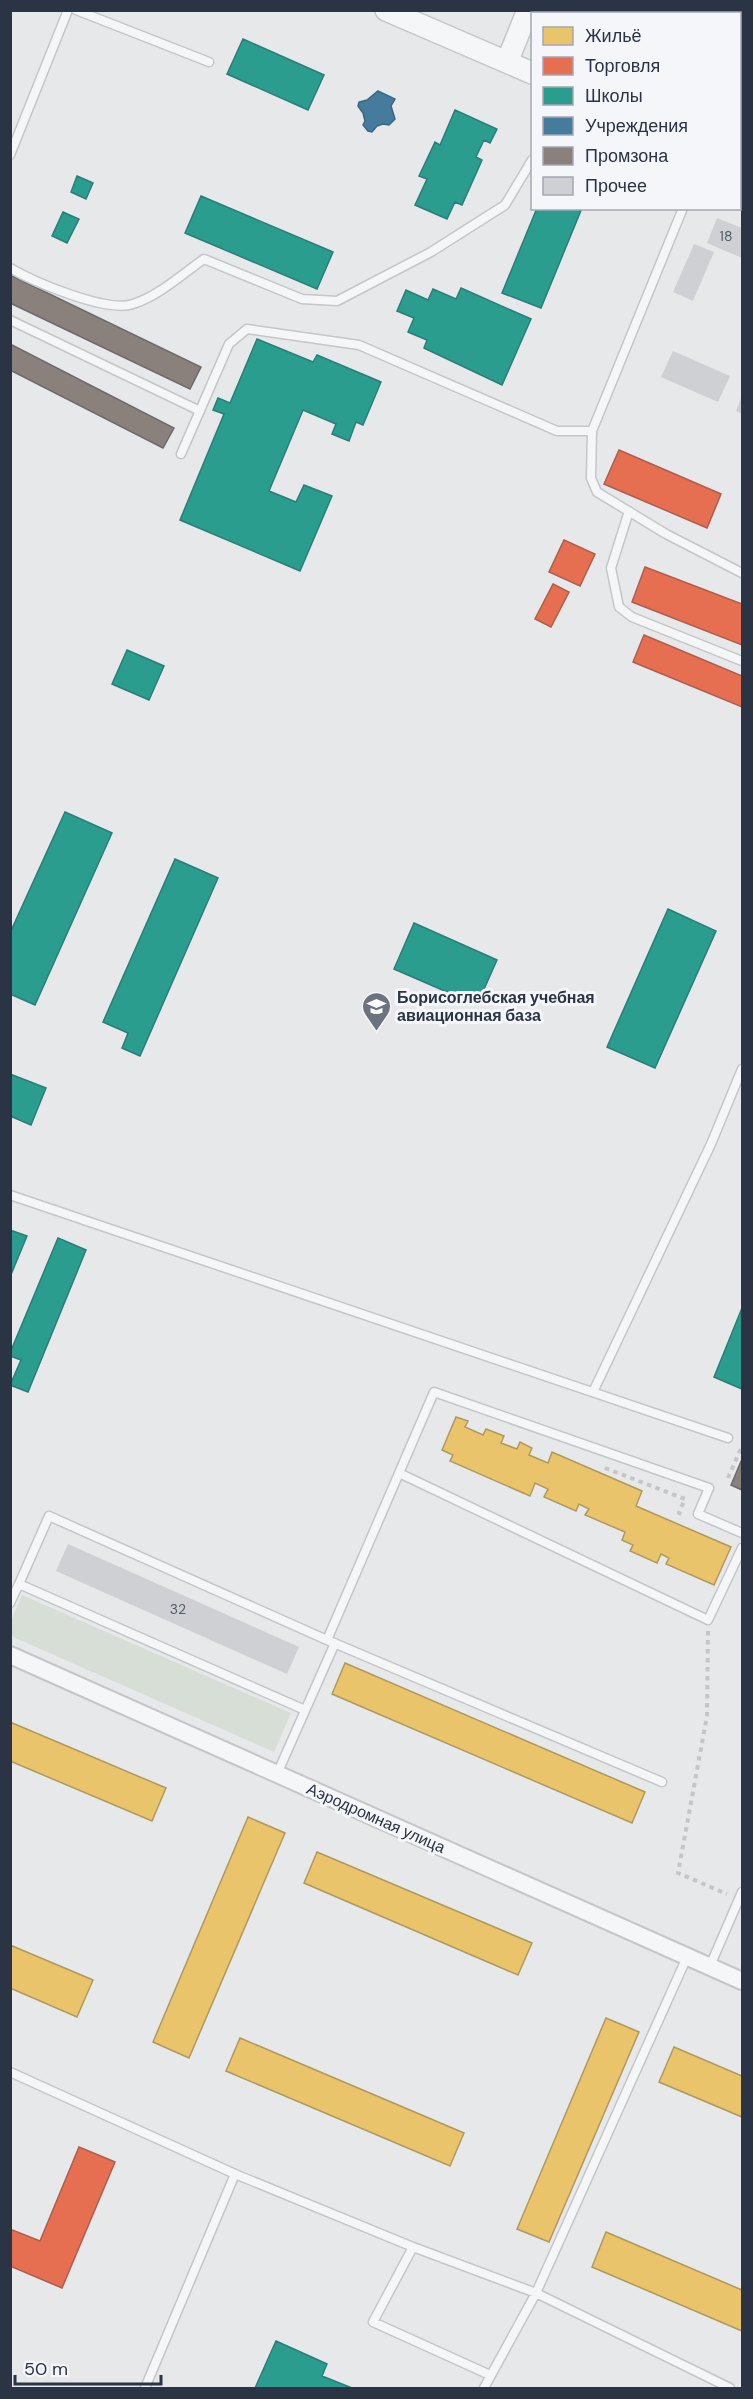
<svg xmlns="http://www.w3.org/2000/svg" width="753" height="2399" font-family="'DM Sans',sans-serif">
<rect width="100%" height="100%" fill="#e6e8ea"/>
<path fill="#d6ded6" d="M22 1595 291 1713 274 1752 11 1636V1621Z"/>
<path fill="#e9c46a" stroke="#b0995f" stroke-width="1.5" d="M576 10H636L635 14H574Z
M742 22V57L740 56V29Z
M456 1417 468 1421 465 1427 483 1435 486 1429 504 1436 501 1443 517 1449 520 1442 532 1448 529 1455 548 1463 552 1452 642 1491 636 1506 731 1547 714 1585 666 1564 669 1558 661 1554 657 1563 630 1551 633 1545 622 1540 625 1532 585 1515 589 1509 579 1504 576 1511 544 1497 548 1489 535 1483 530 1496 450 1461 453 1455 442 1450Z
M345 1663 645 1792 632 1823 332 1694Z
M10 1722 166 1788 152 1821 10 1761Z
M248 1817 285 1833 189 2058 153 2042Z
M317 1852 532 1943 518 1975 304 1883Z
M10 1945 93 1980 77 2017 10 1988Z
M606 2018 639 2032 549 2242 517 2229Z
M240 2038 464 2133 450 2166 226 2071Z
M674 2047 742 2076V2117L659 2082Z
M606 2232 742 2290V2331L592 2267Z"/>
<path fill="#e76f51" stroke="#af5d4d" stroke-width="1.5" d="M667 10H707L705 14H666Z
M619 450 721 494 707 528 604 484Z
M564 540 595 554 580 586 549 572Z
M645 567 742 604V645L632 602Z
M553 584 569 592 551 627 535 619Z
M644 635 742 676V707L633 662Z
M79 2147 115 2162 62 2288 10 2266V2229L40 2241Z"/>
<path fill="#2a9d8f" stroke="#2a7e79" stroke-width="1.5" d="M243 39 324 75 308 110 227 74Z
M455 110 497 129 490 143 484 140 476 157 482 160 462 205 455 202 447 219 415 205 427 179 419 176 435 142 440 145Z
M77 176 93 183 86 199 71 192Z
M201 196 333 252 317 289 185 233Z
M537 208H582L541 308 502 293Z
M63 212 79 219 67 243 52 236Z
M461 288 531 319 502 385 424 348 427 340 408 332 414 318 397 311 406 290 428 300 433 289 456 299Z
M257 339 313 362 317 355 381 382 363 425 356 422 349 441 332 434 336 424 303 410 269 491 296 502 304 485 332 496 300 571 180 520 224 414 213 410 218 398 230 403Z
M127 650 164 666 149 700 112 684Z
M65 812 112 833 35 1005 10 994V933Z
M175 859 218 878 140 1056 122 1048 128 1033 103 1022Z
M668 909 716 931 655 1068 607 1047Z
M414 923 497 960 477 1005 394 969Z
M10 1074 46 1088 31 1125 10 1116Z
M10 1230 27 1236 10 1277Z
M58 1238 86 1250 28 1392 10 1385 21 1360 10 1356V1353Z
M742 1308V1389L714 1377Z
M276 2341 327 2364 322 2376 352 2388H255Z"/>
<path fill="#457b9d" stroke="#3d6683" stroke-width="1.5" d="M378 91 395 99 391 106 395 119 389 125 383 124 377 126 372 132 368 131 363 125 365 121 363 113 358 106 359 102 367 100Z"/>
<path fill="#8a817c" stroke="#6e6a6c" stroke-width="1.5" d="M10 275 201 367 190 389 10 303Z
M10 344 174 428 163 448 10 370Z
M742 1459V1490L731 1485Z"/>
<path fill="#ced0d3" d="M717 218 742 228V258L707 243Z
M694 244 714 252 693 301 673 292Z
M673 351 730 376 718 402 661 377Z
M742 396V414L736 411Z
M68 1544 299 1647 287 1674 56 1571Z"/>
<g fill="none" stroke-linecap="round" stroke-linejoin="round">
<defs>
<path id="service" d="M76 10 209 62
M10 155 68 10
M683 208 592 431 591 478 597 492 666 534 742 573
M10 268C34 282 107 313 133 304 160 295 181 275 204 259L302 299 337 301 431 252 505 205 532 160
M10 320 200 411
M181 454 229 344 247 329 359 345 557 431H592
M629 511 611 568 619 607 632 617 742 661
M10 1195 728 1438
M593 1392 711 1144 742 1069
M399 1473 708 1620 742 1548
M10 1603 19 1584
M327 1640 434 1392 709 1488 698 1514 742 1533
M305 1710 19 1584 49 1516 327 1640 662 1782
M277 1774 335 1643
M710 1966 742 1892
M10 2072 235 2174 413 2247 536 2293 730 2388
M413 2247 373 2322 490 2375
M145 2388 235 2174
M484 2388 536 2293 687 1957"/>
<path id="minor" d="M10 1655 742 1981"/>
<path id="tertiary" d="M386 10 532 73
M507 62 528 10
M740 163 742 164"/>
</defs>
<use href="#service" stroke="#c4c6c8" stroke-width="11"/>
<use href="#minor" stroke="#c4c6c8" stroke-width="20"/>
<use href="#tertiary" stroke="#c4c6c8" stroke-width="24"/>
<path stroke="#c5c6ca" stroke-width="4" stroke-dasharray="4.5 4.5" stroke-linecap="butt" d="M605 1468 685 1499 679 1513 685 1516
M728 1478 742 1446
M708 1631 707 1716 678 1873 727 1894"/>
<use href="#service" stroke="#f5f6f7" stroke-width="8"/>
<use href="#minor" stroke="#f5f6f7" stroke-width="16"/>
<use href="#tertiary" stroke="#f5f6f7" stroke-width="21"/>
</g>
<defs>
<symbol id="university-pin" viewBox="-11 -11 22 30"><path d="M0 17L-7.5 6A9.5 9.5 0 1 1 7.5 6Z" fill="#6c737f" stroke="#f4f6f9"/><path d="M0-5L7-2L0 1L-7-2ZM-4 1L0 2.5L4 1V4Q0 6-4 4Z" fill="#fff"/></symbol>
</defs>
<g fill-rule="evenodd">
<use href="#university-pin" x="360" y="990" width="33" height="45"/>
</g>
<g text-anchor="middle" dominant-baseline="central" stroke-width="6" stroke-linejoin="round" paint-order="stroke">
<g font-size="14" fill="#545c69">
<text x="726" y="236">18</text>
<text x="178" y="1609">32</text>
</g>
<g font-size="16" font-weight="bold" fill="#2b3445" stroke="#f4f6f9" text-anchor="start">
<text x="397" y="997">Борисоглебская учебная<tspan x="397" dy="18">авиационная база</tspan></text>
</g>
<g font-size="16" fill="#2b3445" stroke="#f4f6f9">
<text transform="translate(376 1818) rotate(24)">Аэродромная улица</text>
</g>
</g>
<rect width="753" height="2399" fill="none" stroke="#2b3445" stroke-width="24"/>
<rect x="531" y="12" width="210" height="198" fill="#f4f6f9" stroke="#a4a8b1" stroke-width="1.5"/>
<rect x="543" y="27" width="30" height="18" fill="#e9c46a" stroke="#a4a8b1" stroke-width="1.5"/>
<text x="585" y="42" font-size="18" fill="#2b3445">Жильё</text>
<rect x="543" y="57" width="30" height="18" fill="#e76f51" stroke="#a4a8b1" stroke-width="1.5"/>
<text x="585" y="72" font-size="18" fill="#2b3445">Торговля</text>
<rect x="543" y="87" width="30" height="18" fill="#2a9d8f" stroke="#a4a8b1" stroke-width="1.5"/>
<text x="585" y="102" font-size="18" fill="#2b3445">Школы</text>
<rect x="543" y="117" width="30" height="18" fill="#457b9d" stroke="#a4a8b1" stroke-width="1.5"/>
<text x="585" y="132" font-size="18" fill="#2b3445">Учреждения</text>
<rect x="543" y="147" width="30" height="18" fill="#8a817c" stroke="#a4a8b1" stroke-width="1.5"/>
<text x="585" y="162" font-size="18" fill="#2b3445">Промзона</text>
<rect x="543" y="177" width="30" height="18" fill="#ced0d3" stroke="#a4a8b1" stroke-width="1.5"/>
<text x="585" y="192" font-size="18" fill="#2b3445">Прочее</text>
<path d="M15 2375v9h146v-9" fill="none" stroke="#2b3445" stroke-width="3"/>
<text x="24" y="2375" font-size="18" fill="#2b3445" stroke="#f4f6f9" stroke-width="4.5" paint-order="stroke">50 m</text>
</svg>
